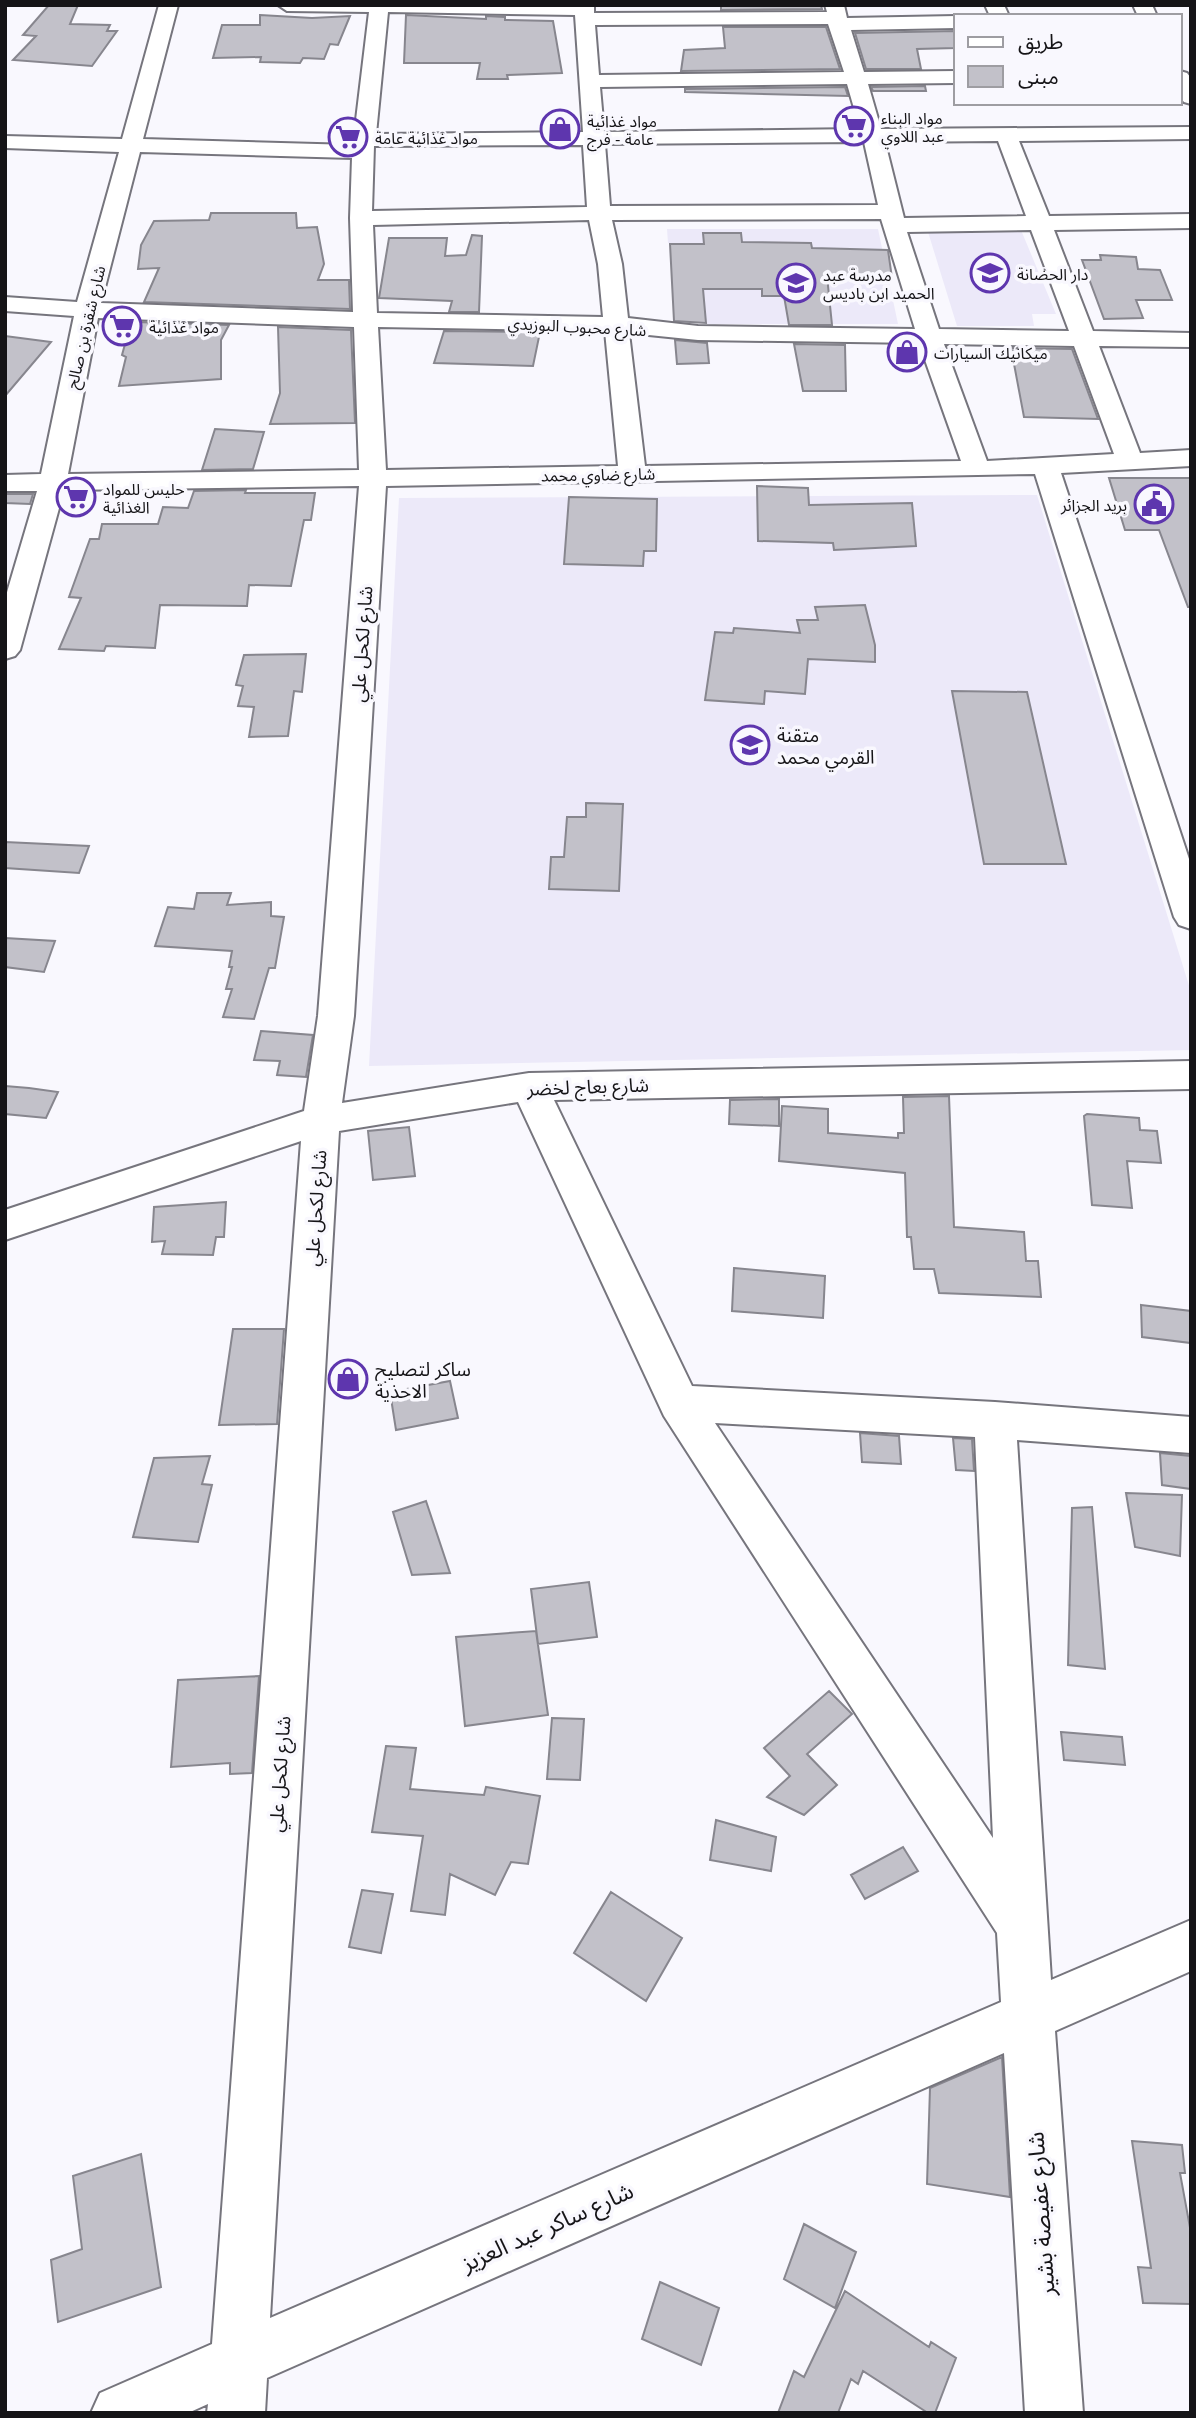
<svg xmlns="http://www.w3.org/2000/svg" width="1196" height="2418" font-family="Lato,'Noto Sans Arabic',sans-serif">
<rect width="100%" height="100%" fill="#f9f8fe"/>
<path fill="#ece9f9" d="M667 229H878L898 324H705L698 243H668Z
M1021 230 1056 314H1032L1034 326H957L928 232Z
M1037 495 1191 992V1050L369 1066 399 498Z"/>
<path fill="#c2c1c9" stroke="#87868e" stroke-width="2" d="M49 5H78L70 24 110 25 107 31H117L92 66 13 60 36 36 23 35Z
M721 5H821L822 9 721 10Z
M260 15 312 18 350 16 338 45 330 44 324 59 303 58 300 63 260 62 261 57 213 58 222 25H260Z
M406 15 486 19V16L505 17V20L553 21 562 73 507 75 508 79H477L480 63H404Z
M723 27H826L840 69 681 71 684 50 725 48Z
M956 31V48L917 49 921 69H866L855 33Z
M925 86 926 91H873L871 87Z
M845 87 848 96 685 92V89Z
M211 213H296L297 228 317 227 324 264 318 280H349L350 309 144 302 159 268 138 269 141 245 154 221 209 220Z
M703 233H741L742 242 811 243 812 248 888 250 892 278 827 276 832 325H789L784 296H762V289H703L706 323 674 321 670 244H704Z
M472 235 482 236 479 312H449L452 301 379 298 389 238H447L445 256 466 255Z
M1100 255 1136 257 1138 269 1160 270 1172 300H1136L1143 318 1104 319 1082 260H1101Z
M135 322 229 325 221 340V379L119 386 126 357 122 355 130 326Z
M278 327 351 330 355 423 270 424 280 393Z
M444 331 540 332 533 366 434 363Z
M5 336 51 342 5 396Z
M675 340 707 343 709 363 677 364Z
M794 344 845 345 846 391H803Z
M1011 348 1072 349 1098 419 1024 417Z
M215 429 264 432 253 469 202 470Z
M1109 478H1191V607H1188L1159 530H1125Z
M757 486 808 488 809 505 912 503 916 546 834 550 833 543 758 541Z
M246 490 245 493H315L311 520H304L291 586 249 585 247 606 160 605 155 648 106 646 104 651 59 649 81 598 69 597 90 539H99L102 524H158L163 507 188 508 194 491Z
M5 494H33L30 504 5 503Z
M569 497 657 499 656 551H644L643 566 564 564Z
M865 605 875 645V662L808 659 805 694 765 691 764 704 705 700 715 632 733 633 734 628 800 633 797 620H818L815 607Z
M306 654 302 692 294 691 288 736 249 737 254 707 238 706 243 686 236 685 244 655Z
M952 691 1027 692 1066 864H984Z
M586 803 623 804 619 891 549 889 551 857H564L567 817H586Z
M5 842 89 846 79 873 5 868Z
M197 893H231L227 905 271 902V916L284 917 275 968H269L254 1019 223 1017 232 989H226L232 967H229L232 951 155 946 168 907 194 909Z
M5 938 55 941 44 972 5 967Z
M261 1031 313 1035 306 1077 277 1075 280 1061 254 1060Z
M5 1086 29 1088 58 1092 46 1118 5 1114Z
M949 1096 954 1227 1024 1232 1026 1261H1038L1041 1297 939 1293 934 1269H914L911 1237H907L905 1173 779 1161 782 1106 828 1109V1133L898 1138V1133H904L903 1097Z
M779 1099V1126L729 1124 730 1100Z
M1087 1114 1139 1118 1140 1130 1157 1131 1161 1163 1127 1161 1132 1208 1092 1205 1084 1116Z
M409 1127 415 1176 373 1180 368 1131Z
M226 1202 224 1237H216L213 1255 162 1254 165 1241 152 1242 154 1207Z
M734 1268 825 1276 823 1318 732 1311Z
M1141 1305 1191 1311V1343L1142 1337Z
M233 1329H284L277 1424 219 1425Z
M450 1381 458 1418 396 1430 390 1392Z
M860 1433 899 1436 901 1464 862 1462Z
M953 1438 972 1439 974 1471 956 1470Z
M1160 1453 1191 1456V1489L1162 1485Z
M210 1456 202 1484 212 1485 198 1542 133 1537 154 1458Z
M1126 1493 1182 1495 1180 1556 1135 1547Z
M426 1501 450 1573 412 1575 393 1512Z
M1092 1507 1100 1605 1105 1669 1068 1665 1072 1508Z
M589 1582 597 1637 538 1644 531 1589Z
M536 1631 548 1715 465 1726 456 1637Z
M259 1676 252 1773 230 1774V1763L171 1767 178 1680Z
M829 1691 852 1714 807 1754 837 1785 804 1815 767 1797 790 1776 764 1748Z
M552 1718 584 1719 580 1780 547 1779Z
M1061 1732 1122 1737 1125 1765 1064 1760Z
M386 1746 416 1748 410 1789 484 1795 486 1787 540 1796 528 1864 511 1862 495 1895 450 1874 445 1915 411 1911 423 1836 372 1832Z
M716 1820 776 1837 771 1871 710 1860Z
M903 1847 918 1871 865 1899 851 1875Z
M362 1890 393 1894 381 1953 349 1947Z
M611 1892 682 1938 646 2001 574 1953Z
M1002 2057 1010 2197 927 2184 930 2088Z
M1132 2141 1182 2145 1185 2173H1180L1191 2233V2304L1143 2303 1138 2267 1151 2268Z
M141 2154 161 2287 58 2322 51 2260 82 2249 73 2176Z
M804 2224 856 2252 835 2308 784 2279Z
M660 2282 719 2308 701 2365 642 2339Z
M845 2291 929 2347 931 2342 956 2358 935 2413H928L863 2371 858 2384 851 2379 838 2413H778L794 2371 804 2377Z"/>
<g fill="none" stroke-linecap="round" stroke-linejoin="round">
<defs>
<path id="minor" d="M159 5H178L143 139 353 145 369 12 287 11 278 5H594V13L827 12 825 5H844L847 18 956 16V28L851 30 864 72 956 71V83L868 84 881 129 1191 127V139L1019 141 1049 216 1191 214V228L1054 230 1093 331 1191 333V347L1099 346 1140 453 1191 450V466L1061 473 1191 865V929L1179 925 1174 917 1035 474 386 486 354 1016 342 1103 529 1073 1191 1061V1089L554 1100 692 1386 995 1402 1191 1417V1453L1017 1440 1051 1980 1191 1920V1971L1055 2031 1083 2413H1025L1004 2053 267 2378 265 2413H207L208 2404 188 2413H91L100 2393 212 2344 301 1141 5 1240V1210L304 1111 318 1016 359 486 64 490 20 650 15 656 5 659V599L37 491H5V475L41 474 74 316 5 311V297L77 302 119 152 5 148V136L122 139ZM388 12 575 15 583 132 376 134ZM828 24 844 72 599 75 595 25ZM847 84 860 129 604 132 600 87ZM998 141 1026 216 904 218 885 142ZM864 142 878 205 610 206 605 144ZM583 145 587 207 372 211 374 146ZM140 152 352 158 350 218 353 312 101 303ZM881 219 915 329 698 326 628 318 622 264 612 220ZM589 220 598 264 603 317 377 313 373 225ZM1031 230 1069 331 939 329 907 232ZM98 318 354 327 359 470 68 474ZM378 327 605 331 618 466 386 470ZM629 333 698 340 919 343 961 461 645 466ZM944 344 1074 346 1114 454 987 461ZM518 1102 664 1416 997 1933 1001 2002 270 2318 339 1131ZM715 1423 975 1437 993 1838Z
M985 5H1004L1009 16H990Z
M1133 5H1152L1157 16H1138Z
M1180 71 1187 73 1191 78V104L1184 102 1180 97Z"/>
</defs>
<use href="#minor" stroke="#76757d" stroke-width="4"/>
<use href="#minor" fill="#fff" fill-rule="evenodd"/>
</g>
<defs>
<symbol id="supermarket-ring" viewBox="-11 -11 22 22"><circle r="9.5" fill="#f9f8fe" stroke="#5e36ae" stroke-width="1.5"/><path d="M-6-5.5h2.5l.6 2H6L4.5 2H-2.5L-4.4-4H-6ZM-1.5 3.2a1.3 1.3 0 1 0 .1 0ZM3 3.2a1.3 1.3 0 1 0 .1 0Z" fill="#5e36ae"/></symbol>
<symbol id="shop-ring" viewBox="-11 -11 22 22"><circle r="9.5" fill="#f9f8fe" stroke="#5e36ae" stroke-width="1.5"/><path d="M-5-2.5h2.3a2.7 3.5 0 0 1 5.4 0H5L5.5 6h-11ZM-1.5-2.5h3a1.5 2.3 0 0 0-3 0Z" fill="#5e36ae"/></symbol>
<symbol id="school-ring" viewBox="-11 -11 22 22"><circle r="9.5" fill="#f9f8fe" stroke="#5e36ae" stroke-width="1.5"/><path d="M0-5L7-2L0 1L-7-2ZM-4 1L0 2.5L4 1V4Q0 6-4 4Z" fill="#5e36ae"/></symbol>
<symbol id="civic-ring" viewBox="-11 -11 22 22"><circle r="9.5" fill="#f9f8fe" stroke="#5e36ae" stroke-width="1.5"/><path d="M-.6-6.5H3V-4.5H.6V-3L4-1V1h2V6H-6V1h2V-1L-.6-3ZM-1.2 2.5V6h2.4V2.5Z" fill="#5e36ae"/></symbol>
</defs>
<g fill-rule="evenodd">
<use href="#supermarket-ring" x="832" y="104" width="44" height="44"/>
<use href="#shop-ring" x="538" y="107" width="44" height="44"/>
<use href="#supermarket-ring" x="326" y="115" width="44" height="44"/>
<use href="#school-ring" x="968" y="251" width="44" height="44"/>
<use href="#school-ring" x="774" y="261" width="44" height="44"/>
<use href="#supermarket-ring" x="100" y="304" width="44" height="44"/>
<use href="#shop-ring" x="885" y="330" width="44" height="44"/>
<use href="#supermarket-ring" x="54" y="475" width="44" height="44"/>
<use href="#civic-ring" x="1132" y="482" width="44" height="44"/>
<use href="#school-ring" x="728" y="723" width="44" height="44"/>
<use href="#shop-ring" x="326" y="1357" width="44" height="44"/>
</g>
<g text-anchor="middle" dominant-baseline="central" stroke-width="7" stroke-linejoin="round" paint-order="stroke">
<g font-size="16" fill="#151417" stroke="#f9f8fe" text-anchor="start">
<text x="881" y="117">مواد البناء<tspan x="881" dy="18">عبد اللاوي</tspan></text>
<text x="587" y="120">مواد غذائية<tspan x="587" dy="18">عامة - فرج</tspan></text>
<text x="375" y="137">مواد غذائية عامة</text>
<text x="1017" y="273">دار الحضانة</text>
<text x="823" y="274">مدرسة عبد<tspan x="823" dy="18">الحميد ابن باديس</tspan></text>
<text x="149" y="326">مواد غذائية</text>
<text x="934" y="352">ميكانيك السيارات</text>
<text x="103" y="488">حليس للمواد<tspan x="103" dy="18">الغذائية</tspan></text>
<text x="1127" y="504" text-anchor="end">بريد الجزائر</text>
</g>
<g font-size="16" fill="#151417" stroke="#f9f8fe">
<text transform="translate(577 326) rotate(3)">شارع محبوب البوزيدي</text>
<text transform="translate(85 327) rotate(-77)">شارع شقرة بن صالح</text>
<text transform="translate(598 474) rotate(-1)">شارع ضاوي محمد</text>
</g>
<g font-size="19" fill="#151417" stroke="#f9f8fe">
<text transform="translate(361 644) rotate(-86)">شارع لكحل علي</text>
<text transform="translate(588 1086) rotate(-2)">شارع بعاج لخضر</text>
<text transform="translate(315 1208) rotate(-86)">شارع لكحل علي</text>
<text transform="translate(279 1774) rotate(-86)">شارع لكحل علي</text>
</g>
<g font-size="19" fill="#151417" stroke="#f9f8fe" text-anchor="start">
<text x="777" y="734">متقنة<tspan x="777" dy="22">القرمي محمد</tspan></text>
<text x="375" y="1368">ساكر لتصليح<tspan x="375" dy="22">الاحذية</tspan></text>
</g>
<g font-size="23" fill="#151417" stroke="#f9f8fe">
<text transform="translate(1040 2214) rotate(-94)">شارع عفيصة بشير</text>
<text transform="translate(547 2226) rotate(-24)">شارع ساكر عبد العزيز</text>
</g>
</g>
<rect width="1196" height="2418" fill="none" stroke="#151417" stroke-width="14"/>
<rect x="954" y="14" width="228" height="91" fill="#f9f8fe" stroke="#9e9da2" stroke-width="2"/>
<rect x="968" y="37" width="35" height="10" fill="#ffffff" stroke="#9e9da2" stroke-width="2"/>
<text x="1018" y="49" font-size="21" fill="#151417">طريق</text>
<rect x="968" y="66" width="35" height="21" fill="#c2c1c9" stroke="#9e9da2" stroke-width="2"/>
<text x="1018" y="84" font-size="21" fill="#151417">مبنى</text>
</svg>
